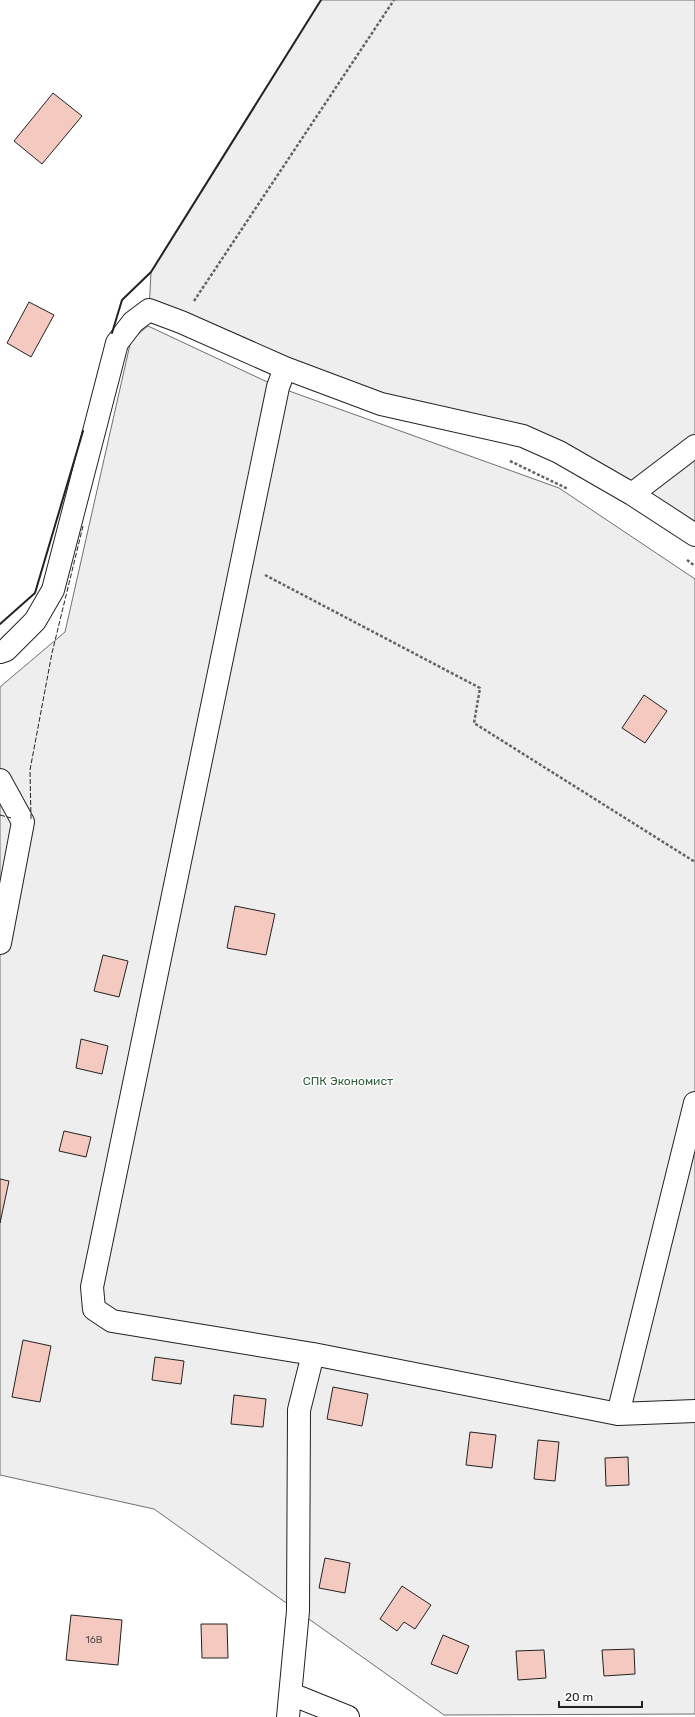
<svg xmlns="http://www.w3.org/2000/svg" width="695" height="1717" font-family="Rubik,sans-serif">
<rect width="100%" height="100%" fill="#fff"/>
<path fill="#eee" stroke="#6f6f6f" d="M321 0H695V535L559 452 381 404 149 310 151 272Z
M148 326 278 387 559 488 695 579V1714L444 1715 154 1509 0 1475V687L65 632 131 340Z"/>
<path fill="#f3c9c0" stroke="#222" d="M53 93 82 116 42 164 14 141Z
M29 302 54 315 31 357 7 343Z
M644 695 667 711 645 743 622 728Z
M235 906 275 914 266 955 227 948Z
M103 955 128 961 119 997 94 991Z
M81 1039 108 1046 102 1074 76 1068Z
M64 1131 91 1137 86 1157 59 1151Z
M0 1179 9 1181 0 1223Z
M23 1340 51 1346 40 1402 12 1397Z
M155 1357 184 1361 181 1384 152 1380Z
M333 1387 368 1394 362 1426 327 1419Z
M234 1395 266 1399 263 1427 231 1424Z
M470 1432 496 1435 492 1468 466 1465Z
M538 1440 559 1442 555 1481 534 1479Z
M628 1457 629 1485 606 1486 605 1458Z
M325 1558 350 1563 345 1593 319 1588Z
M402 1586 431 1605 415 1629 404 1622 397 1631 380 1619Z
M71 1615 122 1620 118 1665 66 1660Z
M201 1624H227L228 1658H202Z
M443 1635 469 1646 457 1674 431 1664Z
M634 1649 635 1674 604 1676 602 1650Z
M544 1650 546 1678 518 1680 516 1651Z"/>
<g fill="none" stroke-linecap="round" stroke-linejoin="round">
<defs>
<path id="minor" d="M285 368 278 387 92 1287 94 1309 112 1321 313 1354 618 1414 695 1411
M632 494 695 535
M0 652 6 650 35 621 53 590 117 343 133 322 149 310 181 322 285 368 381 404 523 436 559 452 632 494 695 446
M0 780 23 822 0 943
M618 1414 695 1103
M291 1694 348 1717
M288 1717 298 1611 299 1410 313 1354"/>
</defs>
<use href="#minor" stroke="#222" stroke-width="24"/>
<path stroke="#646464" stroke-width="2.5" stroke-dasharray="3 2" stroke-linecap="butt" d="M194 301 394 0
M510 461 568 489
M687 560 695 566
M265 575 480 688 474 723 695 862"/>
<use href="#minor" stroke="#fff" stroke-width="22"/>
<path stroke="#222" stroke-width="1" stroke-dasharray="5 2" stroke-linecap="butt" d="M0 815 11 818
M31 819 30 770 52 653 83 526"/>
<path stroke="#222" stroke-width="2" d="M112 333 122 300 151 272 321 0
M0 624 35 593 83 431"/>
</g>
<g text-anchor="middle" dominant-baseline="central" stroke-width="3" stroke-linejoin="round" paint-order="stroke">
<g font-size="10" fill="#564c4a">
<text x="94" y="1640">16В</text>
</g>
<g font-size="12" fill="#2f5e38" stroke="#fff">
<text x="348" y="1081">СПК Экономист</text>
</g>
</g>
<path d="M559 1701v6h83v-6" fill="none" stroke="#222222" stroke-width="2"/>
<text x="565" y="1701" font-size="12" fill="#222222" stroke="#ffffff" stroke-width="3" paint-order="stroke">20 m</text>
</svg>
